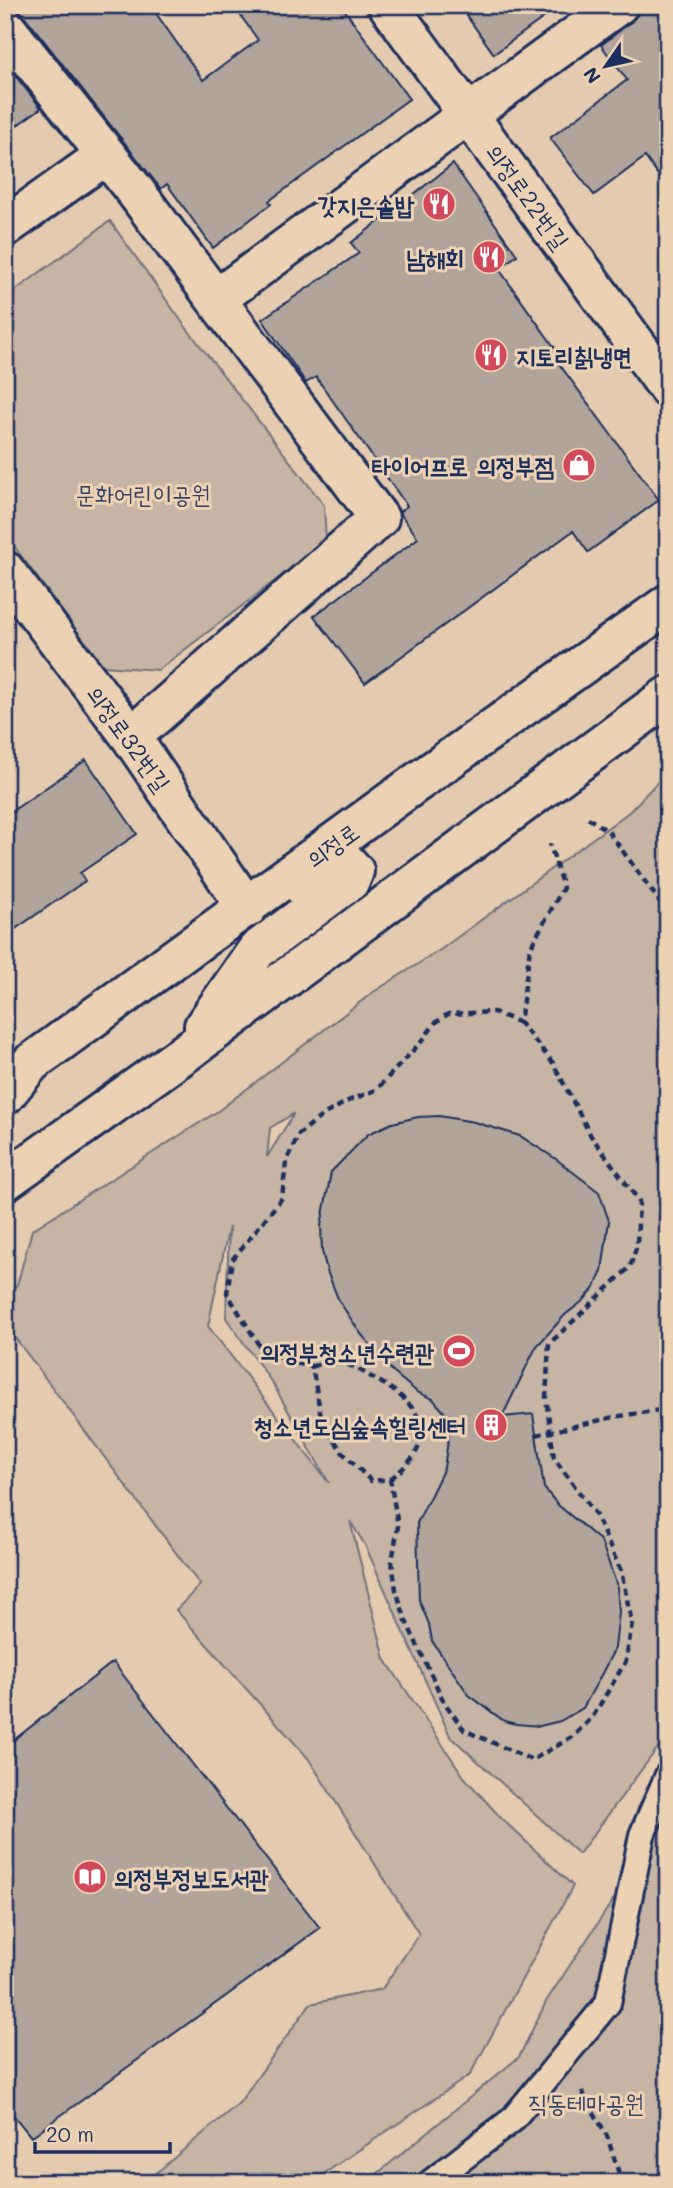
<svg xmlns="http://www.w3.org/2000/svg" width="673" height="2188" font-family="Mali,'Poor Story',sans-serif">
<rect width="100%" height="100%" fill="#e4cbb0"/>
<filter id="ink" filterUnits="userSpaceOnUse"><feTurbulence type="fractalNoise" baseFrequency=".0143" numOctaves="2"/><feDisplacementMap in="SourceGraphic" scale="14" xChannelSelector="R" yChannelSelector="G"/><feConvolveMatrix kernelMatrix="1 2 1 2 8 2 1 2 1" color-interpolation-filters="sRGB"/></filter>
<g filter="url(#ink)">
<path fill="#c6b4a4" stroke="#707281" stroke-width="2" fill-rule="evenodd" d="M110 221 185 326 324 505 326 542 158 670 103 666 5 534V298Z
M668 771V1734L579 1854 450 1736 365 1545 350 1521 385 1659 464 1777 502 1819 573 1886 470 2075 310 2183H141L148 2180 239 2103 310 2004 382 1989 419 1934 308 1758 176 1610 200 1585 7 1327 5 1328V1294L17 1285 32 1230 218 1111 372 993 440 950 629 812ZM293 1114V1115L267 1157 270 1128ZM229 1227 226 1318 273 1384 329 1483 208 1326Z
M668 1817V2183H366L519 2057 547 2000Z"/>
<path fill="#b1a49b" stroke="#1b2f5e" stroke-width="2" d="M5 5H150L203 80 258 40 233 5H341L409 99 269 201 271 204 213 248 167 184 161 189 22 13 14 7Z
M459 5H561L494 54Z
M639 5H668V189L645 157 594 195 550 138 627 80 601 45 631 22 638 14Z
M5 63 41 108 5 134Z
M453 164 517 255 499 269 562 358 557 361 659 500 588 552 573 531 365 683 314 616 418 538 399 512 407 506 316 377 306 383 262 319 359 253 351 243Z
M86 760 137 834 80 873 85 881 5 936V816Z
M439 1116 474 1122 520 1136 556 1159 599 1192 609 1221 602 1271 595 1287 584 1300 565 1315 536 1347 502 1417 533 1414 544 1488 558 1505 601 1541 617 1586 619 1612 615 1648 598 1681 583 1708 560 1721 540 1726 516 1724 504 1721 469 1695 432 1641 429 1624 419 1600 417 1523 444 1468 449 1434 445 1413 433 1399 417 1392 394 1373 361 1334 339 1301 327 1271 322 1251 321 1226 331 1172 368 1134 392 1123 418 1117Z
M113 1662 320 1928 31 2137 5 2105V1747Z"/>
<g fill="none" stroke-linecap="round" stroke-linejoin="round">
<defs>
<path id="lane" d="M430 2183 512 2120 608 2003 642 1835 668 1775"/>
<path id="street" d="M388 5 668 388
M5 27 135 191 379 518 131 737
M5 227 106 155
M216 299 618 5
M5 571 131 737 247 908"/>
<path id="secondary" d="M204 1026 257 950 350 881 354 871 348 864 337 866 305 889
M5 1095 31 1063 413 785 668 604
M5 1181 185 1053 668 696"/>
</defs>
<use href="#lane" stroke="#1b2f5e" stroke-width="30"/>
<use href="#street" stroke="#1b2f5e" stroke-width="44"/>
<use href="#secondary" stroke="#1b2f5e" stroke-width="44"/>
<path stroke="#1b2f5e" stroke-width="4.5" stroke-dasharray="7 5" stroke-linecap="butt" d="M588 818 608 831 668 913
M520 1023 494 1012 448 1014 435 1023 423 1040 376 1090 348 1101 323 1115 299 1134 286 1162 282 1198 232 1260 227 1293 260 1347 293 1363 312 1366 322 1422 343 1453 371 1481 390 1479 398 1526 392 1562 396 1590 406 1621 444 1702 464 1730 532 1760 572 1737 592 1718 626 1661 632 1623 621 1571 595 1514 554 1458 546 1398 549 1344 630 1267 637 1245 639 1201 591 1136 553 1063 520 1023 530 948 563 888 550 844
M312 1366C320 1365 330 1362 339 1363 351 1364 363 1372 373 1378 424 1405 443 1440 390 1479
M536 1435 614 1417 666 1409
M582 2091 607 2136 622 2183
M495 2180 519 2183"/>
<use href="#lane" stroke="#ecd2b3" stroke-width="24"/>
<use href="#street" stroke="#ecd2b3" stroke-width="38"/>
<use href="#secondary" stroke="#ecd2b3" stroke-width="38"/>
</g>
</g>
<defs>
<symbol id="restaurant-disc" viewBox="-11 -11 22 22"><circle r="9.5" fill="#d1495b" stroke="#ecd2b3"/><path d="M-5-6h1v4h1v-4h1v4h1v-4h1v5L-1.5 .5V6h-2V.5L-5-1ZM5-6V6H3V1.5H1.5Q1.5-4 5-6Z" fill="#fff"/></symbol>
<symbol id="shop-disc" viewBox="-11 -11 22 22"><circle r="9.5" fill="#d1495b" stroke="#ecd2b3"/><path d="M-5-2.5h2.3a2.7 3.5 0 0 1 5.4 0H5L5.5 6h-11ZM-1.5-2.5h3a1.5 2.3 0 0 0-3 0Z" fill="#fff"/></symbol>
<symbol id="stadium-disc" viewBox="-11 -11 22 22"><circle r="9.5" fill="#d1495b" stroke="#ecd2b3"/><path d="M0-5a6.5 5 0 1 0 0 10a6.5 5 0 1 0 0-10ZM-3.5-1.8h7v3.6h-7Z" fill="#fff"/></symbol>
<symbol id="building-disc" viewBox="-11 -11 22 22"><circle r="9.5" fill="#d1495b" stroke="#ecd2b3"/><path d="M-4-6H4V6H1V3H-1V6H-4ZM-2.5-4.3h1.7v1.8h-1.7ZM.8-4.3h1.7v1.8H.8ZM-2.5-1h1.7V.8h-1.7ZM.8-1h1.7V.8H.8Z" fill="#fff"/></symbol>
<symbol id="library-disc" viewBox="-11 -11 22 22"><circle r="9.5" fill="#d1495b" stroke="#ecd2b3"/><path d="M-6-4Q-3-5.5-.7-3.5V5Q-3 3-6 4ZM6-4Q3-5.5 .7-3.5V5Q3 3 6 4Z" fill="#fff"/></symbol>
</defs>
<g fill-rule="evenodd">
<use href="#restaurant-disc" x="420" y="185" width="38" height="38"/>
<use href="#restaurant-disc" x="470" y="238" width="38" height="38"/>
<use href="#restaurant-disc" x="472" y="336" width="38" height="38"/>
<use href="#shop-disc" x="560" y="446" width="38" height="38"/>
<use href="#stadium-disc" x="440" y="1332" width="38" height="38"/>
<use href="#building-disc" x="472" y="1406" width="38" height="38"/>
<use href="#library-disc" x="71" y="1858" width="38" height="38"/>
</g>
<g text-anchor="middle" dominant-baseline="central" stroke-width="6" stroke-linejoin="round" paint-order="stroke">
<g font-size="24" fill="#1b2f5e" stroke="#ecd2b3">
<text transform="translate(528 196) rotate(54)">의정로22번길</text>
<text transform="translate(129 738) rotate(54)">의정로32번길</text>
<text transform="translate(332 845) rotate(-36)">의정로</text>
</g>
<g font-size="24" font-weight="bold" fill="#1b2f5e" stroke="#ecd2b3" text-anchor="end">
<text x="414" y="204">갓지은솥밥</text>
<text x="464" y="257">남해회</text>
<text x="516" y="355" text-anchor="start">지토리칡냉면</text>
<text x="554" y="465">타이어프로 의정부점</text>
<text x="434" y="1351">의정부청소년수련관</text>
<text x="466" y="1425">청소년도심숲속힐링센터</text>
<text x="114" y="1877" text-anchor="start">의정부정보도서관</text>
</g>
<g font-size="24" fill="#354368" stroke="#ecd2b3">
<text x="143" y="493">문화어린이공원</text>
<text x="586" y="2102">직동테마공원</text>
</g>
</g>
<rect width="673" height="2188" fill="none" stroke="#ecd2b3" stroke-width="28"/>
<rect x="14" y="14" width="645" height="2160" fill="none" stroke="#1b2f5e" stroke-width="2.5" filter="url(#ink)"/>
<g transform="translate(606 66) rotate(236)" stroke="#ecd2b3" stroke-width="5" paint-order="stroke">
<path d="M0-5L12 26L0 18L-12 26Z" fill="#1b2f5e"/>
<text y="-10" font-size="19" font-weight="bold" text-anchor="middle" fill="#1b2f5e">N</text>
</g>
<path d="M35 2142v10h135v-10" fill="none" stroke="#1b2f5e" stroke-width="3.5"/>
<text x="46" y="2142" font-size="21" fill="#1b2f5e" stroke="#ecd2b3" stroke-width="5" paint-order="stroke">20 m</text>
</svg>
